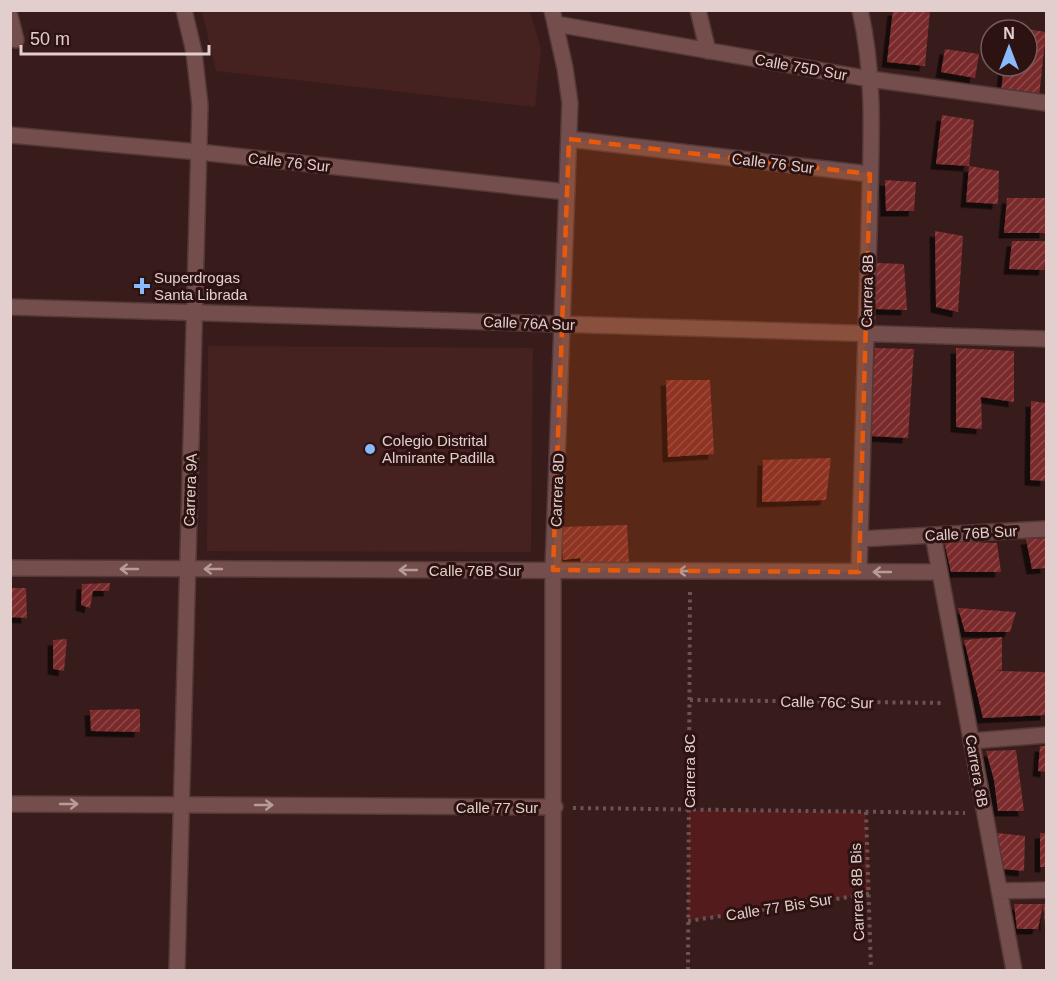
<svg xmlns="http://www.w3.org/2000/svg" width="1057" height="981" font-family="Helvetica,sans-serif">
<defs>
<pattern id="building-hatch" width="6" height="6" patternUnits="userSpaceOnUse" patternTransform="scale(1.5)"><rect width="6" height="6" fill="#7a2b2c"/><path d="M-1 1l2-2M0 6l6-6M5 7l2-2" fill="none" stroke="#8d4949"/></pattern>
<filter id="shadow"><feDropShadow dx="-5.5" dy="5.5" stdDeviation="0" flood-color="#0009"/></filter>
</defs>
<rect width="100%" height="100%" fill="#381c1b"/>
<path fill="#452120" d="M202 11H530L541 50 535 107 216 71Z
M208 346 533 348 531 552 207 551Z"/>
<path fill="#531b1c" d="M689 810 866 812 869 894 688 921Z"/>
<path fill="url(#building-hatch)" filter="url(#shadow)" d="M893 10H930L925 66 887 62Z
M1010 27 1024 29V30H1010Z
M1027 29 1046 32 1039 97 1001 92 1004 66H1027Z
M945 49 979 54 975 78 941 72Z
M942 115 974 120 969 166 936 164Z
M969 166 999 171 998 204 966 202Z
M885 180 916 182 914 211H886Z
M1007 198H1046L1045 233H1004Z
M935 231 963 236 958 312 936 307Z
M1012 241H1046V258L1044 270 1009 269Z
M876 263 904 264 907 310 876 309Z
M875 348 914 349 908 438 870 436Z
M956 348 1014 351V402L981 397 982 429 956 427Z
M666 380H710L714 454 668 457Z
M1031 401 1046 403V481L1030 480Z
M831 458 826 500 762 502 763 460Z
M627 525 629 566H581L580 558 563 560 562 527Z
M1046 538V568L1032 569 1026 539Z
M944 541 997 543 1001 572H951Z
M110 583 109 591H93L90 608 81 605 82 584Z
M10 588H26L27 618 10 617Z
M958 608 1016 612 1010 632H965Z
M1002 637V670L995 671 1046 672V715L983 718 964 640Z
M67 639 64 671 53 669V640Z
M140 709V732L91 731 90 710Z
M1040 746H1046V772L1038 771Z
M1016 750 1024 811H998L994 780 986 751Z
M997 833 1025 836 1024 871 1002 869Z
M1040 833H1046V867H1040Z
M1014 904H1043L1038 929H1017Z
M1043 904H1046V926H1045Z"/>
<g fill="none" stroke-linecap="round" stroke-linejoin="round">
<defs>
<path id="minor" d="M552 10 565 68 570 103 553 570V970
M698 10 708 51
M10 16 16 40
M556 24 870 79 1046 103
M10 135 199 152 567 192
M569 139 870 174
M10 307 1046 339
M933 535 1014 970
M860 539 1046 529
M10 568 940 572
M859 572C862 459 866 346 869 234 870 160 877 83 860 10
M971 741 1046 735
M10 804 555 807
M999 891 1046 890"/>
<path id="tertiary" d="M177 970 200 105 194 52 184 10"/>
</defs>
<use href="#minor" stroke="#533837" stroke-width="18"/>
<use href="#tertiary" stroke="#533837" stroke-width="18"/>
<path stroke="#6c5251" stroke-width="4" stroke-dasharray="3 4.5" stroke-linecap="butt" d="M690 700 944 703
M573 808 965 813
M866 812 871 970
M688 921 869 894
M688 970 690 590"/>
<use href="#minor" stroke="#734e4c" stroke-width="15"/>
<use href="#tertiary" stroke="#734e4c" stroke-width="15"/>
</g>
<defs><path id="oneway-shaft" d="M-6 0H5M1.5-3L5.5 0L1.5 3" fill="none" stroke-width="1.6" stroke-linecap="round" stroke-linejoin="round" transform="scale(1.5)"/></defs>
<g stroke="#b69b99">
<use href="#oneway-shaft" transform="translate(129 569) rotate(-180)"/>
<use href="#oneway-shaft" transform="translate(213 569) rotate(-180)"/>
<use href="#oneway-shaft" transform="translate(408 570) rotate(-180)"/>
<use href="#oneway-shaft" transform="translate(687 571) rotate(-180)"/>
<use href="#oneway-shaft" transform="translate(882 572) rotate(180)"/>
<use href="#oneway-shaft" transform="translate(69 804)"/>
<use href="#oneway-shaft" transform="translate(264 805)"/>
</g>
<path fill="#e8590c" fill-opacity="0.2" stroke="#e8590c" stroke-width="4.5" stroke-dasharray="12 8" stroke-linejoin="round" d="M569 139 870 174 859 572 553 570Z"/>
<g fill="#89bafc" stroke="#2d1212" stroke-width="2">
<path d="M139 277h6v6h6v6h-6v6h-6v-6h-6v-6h6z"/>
<circle cx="370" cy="449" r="6"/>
</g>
<g text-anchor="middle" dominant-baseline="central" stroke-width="6" stroke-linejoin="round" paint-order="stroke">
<g font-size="15" fill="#e2cecc" stroke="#2d1212">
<text transform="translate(801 67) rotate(10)">Calle 75D Sur</text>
<text transform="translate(289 162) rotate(6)">Calle 76 Sur</text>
<text transform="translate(773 163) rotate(7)">Calle 76 Sur</text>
<text transform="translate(867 291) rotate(-89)">Carrera 8B</text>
<text transform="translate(529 323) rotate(2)">Calle 76A Sur</text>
<text transform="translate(190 490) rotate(-88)">Carrera 9A</text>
<text transform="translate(557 490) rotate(-88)">Carrera 8D</text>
<text transform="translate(971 533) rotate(-3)">Calle 76B Sur</text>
<text x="475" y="570">Calle 76B Sur</text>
<text transform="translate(827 702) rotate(1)">Calle 76C Sur</text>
<text transform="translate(689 771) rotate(-90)">Carrera 8C</text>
<text transform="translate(977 771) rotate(80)">Carrera 8B</text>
<text x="497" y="807">Calle 77 Sur</text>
<text transform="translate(857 892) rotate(-92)">Carrera 8B Bis</text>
<text transform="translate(779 907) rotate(-9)">Calle 77 Bis Sur</text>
</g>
<g font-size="15" fill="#e2cecc" stroke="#2d1212" text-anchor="start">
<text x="154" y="277">Superdrogas<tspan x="154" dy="17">Santa Librada</tspan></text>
<text x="382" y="440">Colegio Distrital<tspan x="382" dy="17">Almirante Padilla</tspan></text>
</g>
</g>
<rect width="1057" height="981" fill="none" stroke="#e2cecc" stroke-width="24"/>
<g transform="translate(1009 48)"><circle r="28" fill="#2d1212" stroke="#755d5c" stroke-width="1.5"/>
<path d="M0-4.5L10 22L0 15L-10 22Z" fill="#89bafc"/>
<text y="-9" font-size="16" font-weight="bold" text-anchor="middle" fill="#e2cecc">N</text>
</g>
<path d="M21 45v9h188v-9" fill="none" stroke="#e2cecc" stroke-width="3"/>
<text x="30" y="45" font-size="18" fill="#e2cecc" stroke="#2d1212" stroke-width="4.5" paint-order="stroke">50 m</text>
</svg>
